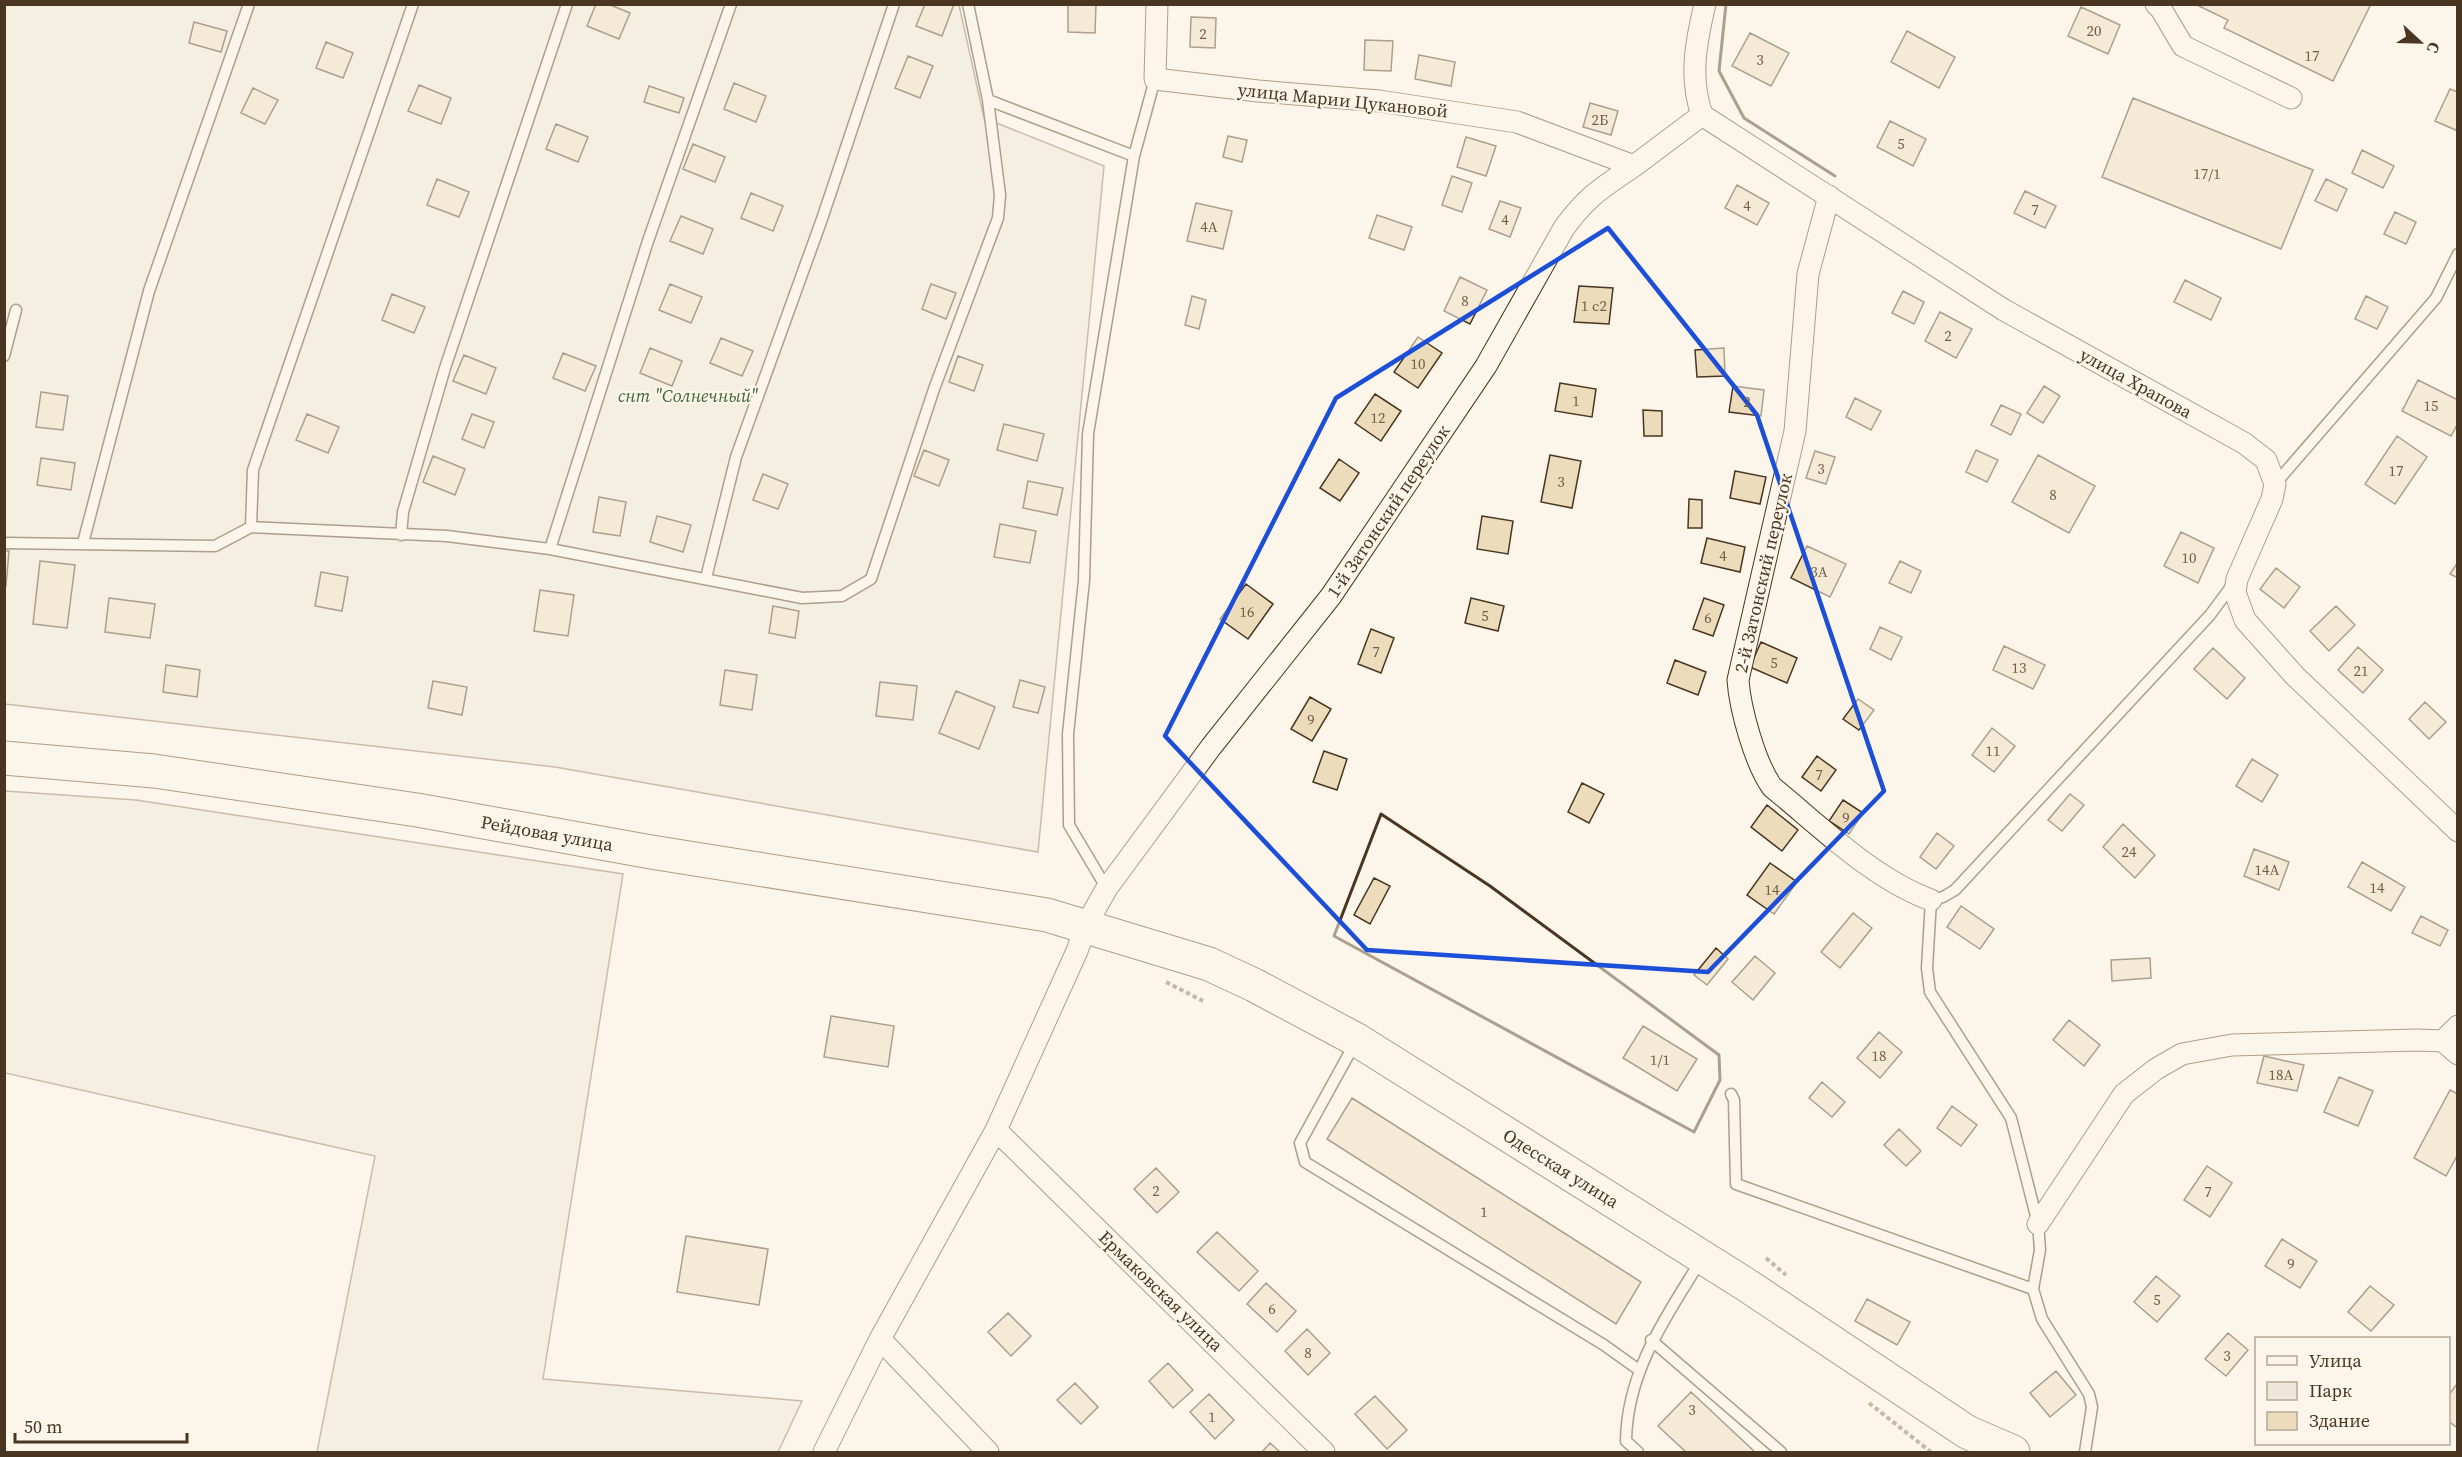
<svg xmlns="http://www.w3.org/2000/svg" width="2462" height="1457" font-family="'Source Serif 4',serif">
<rect width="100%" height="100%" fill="#fbf6e9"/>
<path fill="#ede6d9" stroke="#887966" stroke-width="1.5" d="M5 5H959L984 118 1104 166 1038 852 555 767 5 704Z
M5 791 136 800 623 874 543 1379 802 1401 778 1452H317L375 1156 5 1073Z"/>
<path fill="#ecdcbc" stroke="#4a3520" stroke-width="1.5" d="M596 4H608L630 13 619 39 587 26Z
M925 4H954L942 36 916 26Z
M1068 4H1096L1095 33 1068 32Z
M2195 4H2371L2333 81 2224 28 2228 20Z
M2081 7 2120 25 2108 54 2068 36Z
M1191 17 1216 18 1215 48 1190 47Z
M194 22 227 31 221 52 189 43Z
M1907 31 1955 57 1939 88 1891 62Z
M1750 33 1789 53 1771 86 1732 66Z
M1365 40 1393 41 1391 71 1364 70Z
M326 42 353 53 343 78 316 68Z
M1419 55 1455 62 1451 86 1415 79Z
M908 56 933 66 920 98 895 88Z
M734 83 766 96 756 122 724 109Z
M419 85 451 98 441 124 408 111Z
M649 86 684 98 679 113 644 102Z
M253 88 278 100 265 124 241 113Z
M2450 89 2458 92V131L2435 121Z
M2133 98 2313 170 2281 249 2102 177Z
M1590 103 1618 111 1611 135 1583 127Z
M1890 121 1926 139 1913 166 1877 147Z
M556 124 588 137 578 162 546 149Z
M1228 136 1247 140 1242 162 1223 157Z
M1466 137 1496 146 1486 176 1457 167Z
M693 144 725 157 715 182 683 169Z
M2362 150 2394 166 2383 188 2352 173Z
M1452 176 1472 183 1462 212 1442 205Z
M437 179 469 192 459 217 427 205Z
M2326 179 2347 189 2337 211 2315 201Z
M1737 185 1769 203 1757 225 1725 208Z
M2025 191 2056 206 2045 228 2014 213Z
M751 193 783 206 773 231 741 218Z
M1500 201 1521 208 1510 237 1489 229Z
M1196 203 1232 211 1223 249 1187 241Z
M2395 212 2416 222 2406 244 2384 234Z
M1377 215 1412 227 1404 250 1369 238Z
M681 216 713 229 703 254 670 241Z
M1460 277 1487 290 1470 324 1444 311Z
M2185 280 2221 298 2211 320 2174 302Z
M670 284 702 297 691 323 659 310Z
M931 284 956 293 946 319 922 309Z
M1579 286 1613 288 1609 324 1574 322Z
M1903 291 1924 302 1914 324 1892 313Z
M392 294 425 307 414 333 382 320Z
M1192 296 1206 300 1199 329 1185 325Z
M2366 296 2388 307 2377 329 2355 319Z
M1940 312 1972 329 1956 358 1925 341Z
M1418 337 1442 353 1418 388 1394 372Z
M721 338 753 351 742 376 710 363Z
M650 348 682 361 672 386 640 373Z
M1724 348 1725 376 1697 377 1695 350Z
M563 353 596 366 585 391 553 378Z
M464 355 496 368 486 394 453 381Z
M958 356 983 365 974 391 949 382Z
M2418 380 2458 400V423L2451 436 2402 411Z
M1560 383 1596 389 1592 417 1555 411Z
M1733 386 1764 390 1761 416 1729 412Z
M2044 386 2060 396 2043 423 2027 413Z
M41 392 68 396 63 430 36 427Z
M1375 394 1401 411 1381 441 1355 423Z
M1855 398 1881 411 1871 430 1846 417Z
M2001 405 2021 414 2011 435 1991 425Z
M1643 410 1662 411V436H1644Z
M307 414 339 427 328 453 296 440Z
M472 414 494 422 484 448 462 439Z
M1004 424 1044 434 1037 461 997 450Z
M2397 436 2427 457 2395 504 2365 484Z
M924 450 949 460 939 486 914 476Z
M1976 450 1998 460 1987 482 1966 472Z
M1815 451 1835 457 1826 484 1806 478Z
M1550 455 1581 461 1572 508 1541 502Z
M2038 455 2095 486 2069 533 2012 502Z
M433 456 465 469 455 495 423 482Z
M41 458 75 463 71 490 37 485Z
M1339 459 1359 473 1340 501 1320 488Z
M1735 471 1766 477 1760 504 1730 498Z
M763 474 788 484 778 509 753 500Z
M1028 481 1063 488 1057 515 1023 508Z
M599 497 626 502 620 536 593 532Z
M1689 499 1702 500V528H1688Z
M657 516 691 525 683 552 650 542Z
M1482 516 1513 521 1508 554 1477 549Z
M1000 524 1036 531 1030 563 994 557Z
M2181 532 2214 548 2198 583 2164 566Z
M1707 538 1745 547 1740 572 1701 563Z
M1807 546 1846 564 1830 597 1791 578Z
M4 551H9L6 586H4Z
M40 561 75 565 67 628 33 624Z
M1900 561 1921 571 1911 593 1889 583Z
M2458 562V578L2450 574Z
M2276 568 2300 587 2284 608 2260 589Z
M321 572 348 577 342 611 315 606Z
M1246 584 1273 604 1248 639 1220 619Z
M540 590 574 595 568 636 534 631Z
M109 598 155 604 150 638 105 632Z
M1471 598 1504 606 1498 631 1465 623Z
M1704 598 1724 605 1713 636 1693 629Z
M773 606 799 611 795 638 769 633Z
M2336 606 2355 625 2329 651 2310 631Z
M1880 627 1902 637 1891 660 1870 649Z
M1371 629 1394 638 1381 673 1358 664Z
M1761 642 1797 658 1787 683 1750 667Z
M2004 646 2045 665 2033 689 1993 670Z
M2358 647 2383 670 2363 693 2338 670Z
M2213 648 2245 678 2227 699 2194 669Z
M1675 660 1706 672 1698 695 1667 683Z
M166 665 200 670 197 697 163 692Z
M725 670 757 675 752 710 720 705Z
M1020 680 1045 687 1038 713 1013 707Z
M433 681 467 687 462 715 428 708Z
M880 682 917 686 913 720 876 716Z
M956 691 995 707 979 749 939 733Z
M1310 697 1331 709 1312 741 1291 729Z
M1858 699 1874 710 1859 730 1843 719Z
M2425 702 2446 722 2429 739 2409 719Z
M1992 728 2015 746 1994 772 1972 755Z
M1324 751 1347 759 1337 790 1313 782Z
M1817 756 1836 770 1821 791 1802 777Z
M2252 759 2278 775 2262 802 2236 786Z
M1582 783 1604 794 1589 823 1568 812Z
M2070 794 2084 805 2062 831 2048 820Z
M1843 800 1863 813 1849 834 1829 821Z
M1767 805 1798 830 1782 851 1751 827Z
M2123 824 2155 855 2135 878 2103 847Z
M1937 833 1954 846 1936 869 1920 857Z
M2254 849 2289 862 2279 890 2244 876Z
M2362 862 2405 887 2391 911 2348 887Z
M1770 863 1797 882 1774 914 1747 895Z
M1374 878 1390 886 1370 924 1354 915Z
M1961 906 1994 929 1980 949 1947 927Z
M1853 913 1872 928 1840 968 1821 952Z
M2421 916 2448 930 2440 946 2412 933Z
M1716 948 1728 959 1707 985 1694 975Z
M1755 956 1775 973 1753 1000 1732 982Z
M2150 958 2151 978 2112 981 2111 960Z
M831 1016 894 1026 888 1067 824 1057Z
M2069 1020 2100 1045 2084 1066 2053 1040Z
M1643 1026 1697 1059 1677 1091 1623 1058Z
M1879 1032 1902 1052 1880 1078 1857 1058Z
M2264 1056 2304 1065 2297 1091 2257 1083Z
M2339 1077 2373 1091 2358 1126 2324 1112Z
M1822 1082 1845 1102 1832 1117 1809 1098Z
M2450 1090 2458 1094V1154L2446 1176 2414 1158Z
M1352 1098 1641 1282 1616 1324 1327 1139Z
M1952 1106 1977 1125 1961 1146 1937 1128Z
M1899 1129 1921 1151 1906 1166 1884 1145Z
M2207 1166 2232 1183 2210 1217 2184 1200Z
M1156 1168 1179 1192 1157 1213 1134 1189Z
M1217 1232 1258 1271 1239 1291 1197 1252Z
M686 1236 768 1249 759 1305 677 1292Z
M2282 1239 2317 1261 2300 1288 2265 1266Z
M2156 1276 2180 1296 2157 1322 2134 1302Z
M1266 1283 1296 1311 1277 1332 1247 1304Z
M2370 1286 2394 1305 2371 1331 2348 1312Z
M1867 1299 1910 1322 1897 1345 1855 1321Z
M1008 1313 1031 1336 1011 1356 988 1332Z
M1307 1329 1330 1353 1308 1375 1285 1351Z
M2228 1333 2248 1350 2226 1376 2205 1359Z
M1168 1363 1193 1390 1173 1408 1149 1381Z
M2056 1371 2076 1395 2050 1417 2030 1393Z
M1075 1383 1098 1407 1081 1424 1057 1400Z
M2457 1384H2458V1428L2448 1421V1396Z
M1691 1392 1755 1452H1686L1658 1426Z
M1209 1394 1234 1420 1215 1439 1190 1412Z
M1375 1396 1407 1430 1387 1449 1355 1414Z
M1270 1443 1280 1452H1262Z"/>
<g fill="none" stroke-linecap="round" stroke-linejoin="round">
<defs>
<path id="service" d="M988 100 1134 156
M4 356 16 310
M2275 484 2436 298 2458 254
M251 527 253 470 413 4
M401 535 403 512 445 368 567 4
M4 543 215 546 251 527 447 536 550 549 802 598 842 596 871 579 934 389 998 218 1000 195 988 100 968 4
M83 543 149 291 249 4
M550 549 648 241 731 4
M706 578 736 457 822 219 894 4
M1107 889 1069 825 1068 734 1084 580 1088 434 1134 156 1155 79
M1355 1043 1300 1143 1305 1162 1604 1345 1639 1370
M1731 1094 1734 1100 1736 1184 2033 1289
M1651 1340 1781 1452
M1638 1452 1626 1441C1627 1371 1666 1317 1701 1260
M2085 1452 2092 1407 2089 1394 2042 1319 2033 1289 2040 1250 2038 1224 2011 1118 1930 992 1927 968 1931 900 1943 897 1955 890 2210 615 2233 584"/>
<path id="minor" d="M1157 4 1155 79 1258 91 1379 101 1517 122 1634 166
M1705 4C1696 42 1689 78 1702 115L2004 310 2244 443 2266 460 2275 484 2272 499 2237 579 2235 592 2245 620 2295 676 2458 831
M2156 4 2161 9 2183 46 2291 98
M1829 196 1808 274 1795 431 1738 680C1740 709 1755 763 1772 787 1820 826 1873 879 1931 900
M2443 1041 2458 1026
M996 1130 1324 1452
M2038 1224 2124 1094 2156 1069 2182 1054 2232 1045 2417 1040 2443 1041 2458 1054
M880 1339 988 1452
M824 1452 880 1339 996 1130 1077 951 1086 925 1107 888 1211 747 1331 596 1486 366 1564 228C1587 196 1603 187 1634 166 1657 149 1679 132 1702 115"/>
<path id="primary" d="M4 758 154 771 417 810 651 852 1047 915 1209 964 1254 985 1357 1040 1745 1284 1967 1432 2013 1452"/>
</defs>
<use href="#service" stroke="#4a3520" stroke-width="13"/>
<use href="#minor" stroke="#4a3520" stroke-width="23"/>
<use href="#primary" stroke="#4a3520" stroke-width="35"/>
<path stroke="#7f6f5c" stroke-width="4" stroke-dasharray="4.5 3" stroke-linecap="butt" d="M1166 982 1203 1001
M1766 1258 1786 1275
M1869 1403 1931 1452"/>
<use href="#service" stroke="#fbf6e9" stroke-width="10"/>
<use href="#minor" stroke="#fbf6e9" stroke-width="21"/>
<use href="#primary" stroke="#fbf6e9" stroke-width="33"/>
<path stroke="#4a3520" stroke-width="3" d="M1726 4 1719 71 1744 118 1835 176
M1381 814 1490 886 1719 1055 1720 1080 1694 1132 1334 936Z"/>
</g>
<path d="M0 0H2462V1457H0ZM1608 228 1757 415 1884 791 1708 972 1367 950 1165 736 1336 398Z" fill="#fbf6e9" fill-opacity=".55" fill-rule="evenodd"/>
<path fill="none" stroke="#1d4ed8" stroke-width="4.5" stroke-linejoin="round" d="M1608 228 1757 415 1884 791 1708 972 1367 950 1165 736 1336 398Z"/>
<g text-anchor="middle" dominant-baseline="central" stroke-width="4.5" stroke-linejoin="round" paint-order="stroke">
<g font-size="15" fill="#725f47">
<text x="2094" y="30">20</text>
<text x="1203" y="33">2</text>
<text x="2312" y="55">17</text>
<text x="1760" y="59">3</text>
<text x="1600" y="119">2Б</text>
<text x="1901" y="143">5</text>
<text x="2207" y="173">17/1</text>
<text x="1747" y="205">4</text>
<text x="2035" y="209">7</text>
<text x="1505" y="219">4</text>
<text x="1209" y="226">4А</text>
<text x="1465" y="300">8</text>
<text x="1594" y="305">1 с2</text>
<text x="1948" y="335">2</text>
<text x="1418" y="363">10</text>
<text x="1576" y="400">1</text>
<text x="1747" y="401">2</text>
<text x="2431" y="405">15</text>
<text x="1378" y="417">12</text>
<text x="1821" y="468">3</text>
<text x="2396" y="470">17</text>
<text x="1561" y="481">3</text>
<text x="2053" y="494">8</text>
<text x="1723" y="555">4</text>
<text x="2189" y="557">10</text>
<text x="1819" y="571">3А</text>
<text x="1247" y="611">16</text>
<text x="1485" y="615">5</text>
<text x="1708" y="617">6</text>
<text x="1376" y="651">7</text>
<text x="1774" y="662">5</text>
<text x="2019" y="667">13</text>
<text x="2361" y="670">21</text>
<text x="1311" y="719">9</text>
<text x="1993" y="750">11</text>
<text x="1819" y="774">7</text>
<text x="1846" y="817">9</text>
<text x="2129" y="851">24</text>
<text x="2267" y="869">14А</text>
<text x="2377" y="887">14</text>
<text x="1772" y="889">14</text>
<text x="1879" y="1055">18</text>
<text x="1660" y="1059">1/1</text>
<text x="2281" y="1074">18А</text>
<text x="1156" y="1190">2</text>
<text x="2208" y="1191">7</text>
<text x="1484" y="1211">1</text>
<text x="2291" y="1263">9</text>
<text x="2157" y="1299">5</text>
<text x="1272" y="1308">6</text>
<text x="1308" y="1352">8</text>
<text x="2227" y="1355">3</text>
<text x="1692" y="1409">3</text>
<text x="1212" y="1416">1</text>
</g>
<g font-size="18" fill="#4a3520" stroke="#fbf6e9">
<text transform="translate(1343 100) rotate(6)">улица Марии Цукановой</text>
<text transform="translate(2136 383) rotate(29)">улица Храпова</text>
<text transform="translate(1388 511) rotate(-56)">1-й Затонский переулок</text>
<text transform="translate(1763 573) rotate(-77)">2-й Затонский переулок</text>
<text transform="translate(547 833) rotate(10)">Рейдовая улица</text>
<text transform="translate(1561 1168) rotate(32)">Одесская улица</text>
<text transform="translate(1161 1291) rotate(44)">Ермаковская улица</text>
</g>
<g font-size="18" font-style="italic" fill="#436837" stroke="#fbf6e9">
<text x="688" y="395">снт "Солнечный"</text>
</g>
</g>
<rect width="2462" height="1457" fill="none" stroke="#4a3520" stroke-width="12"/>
<rect x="2255" y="1337" width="195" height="108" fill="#fbf6e9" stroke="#b4a999" stroke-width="1.5"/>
<rect x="2267" y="1356" width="30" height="9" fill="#fbf6e9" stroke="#b4a999" stroke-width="1.5"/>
<text x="2309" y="1367" font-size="18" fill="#4a3520">Улица</text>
<rect x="2267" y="1382" width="30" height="18" fill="#ede6d9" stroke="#b4a999" stroke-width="1.5"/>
<text x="2309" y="1397" font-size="18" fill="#4a3520">Парк</text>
<rect x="2267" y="1412" width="30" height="18" fill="#ecdcbc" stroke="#b4a999" stroke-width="1.5"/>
<text x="2309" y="1427" font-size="18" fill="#4a3520">Здание</text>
<g transform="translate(2420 42) rotate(112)" stroke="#fbf6e9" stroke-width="4.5" paint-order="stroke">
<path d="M0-4.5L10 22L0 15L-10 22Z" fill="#4a3520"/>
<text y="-9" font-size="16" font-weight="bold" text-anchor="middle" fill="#4a3520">С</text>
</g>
<path d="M15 1433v9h172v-9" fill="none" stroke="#4a3520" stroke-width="3"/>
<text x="24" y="1433" font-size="18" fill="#4a3520" stroke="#fbf6e9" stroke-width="4.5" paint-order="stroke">50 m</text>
</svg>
